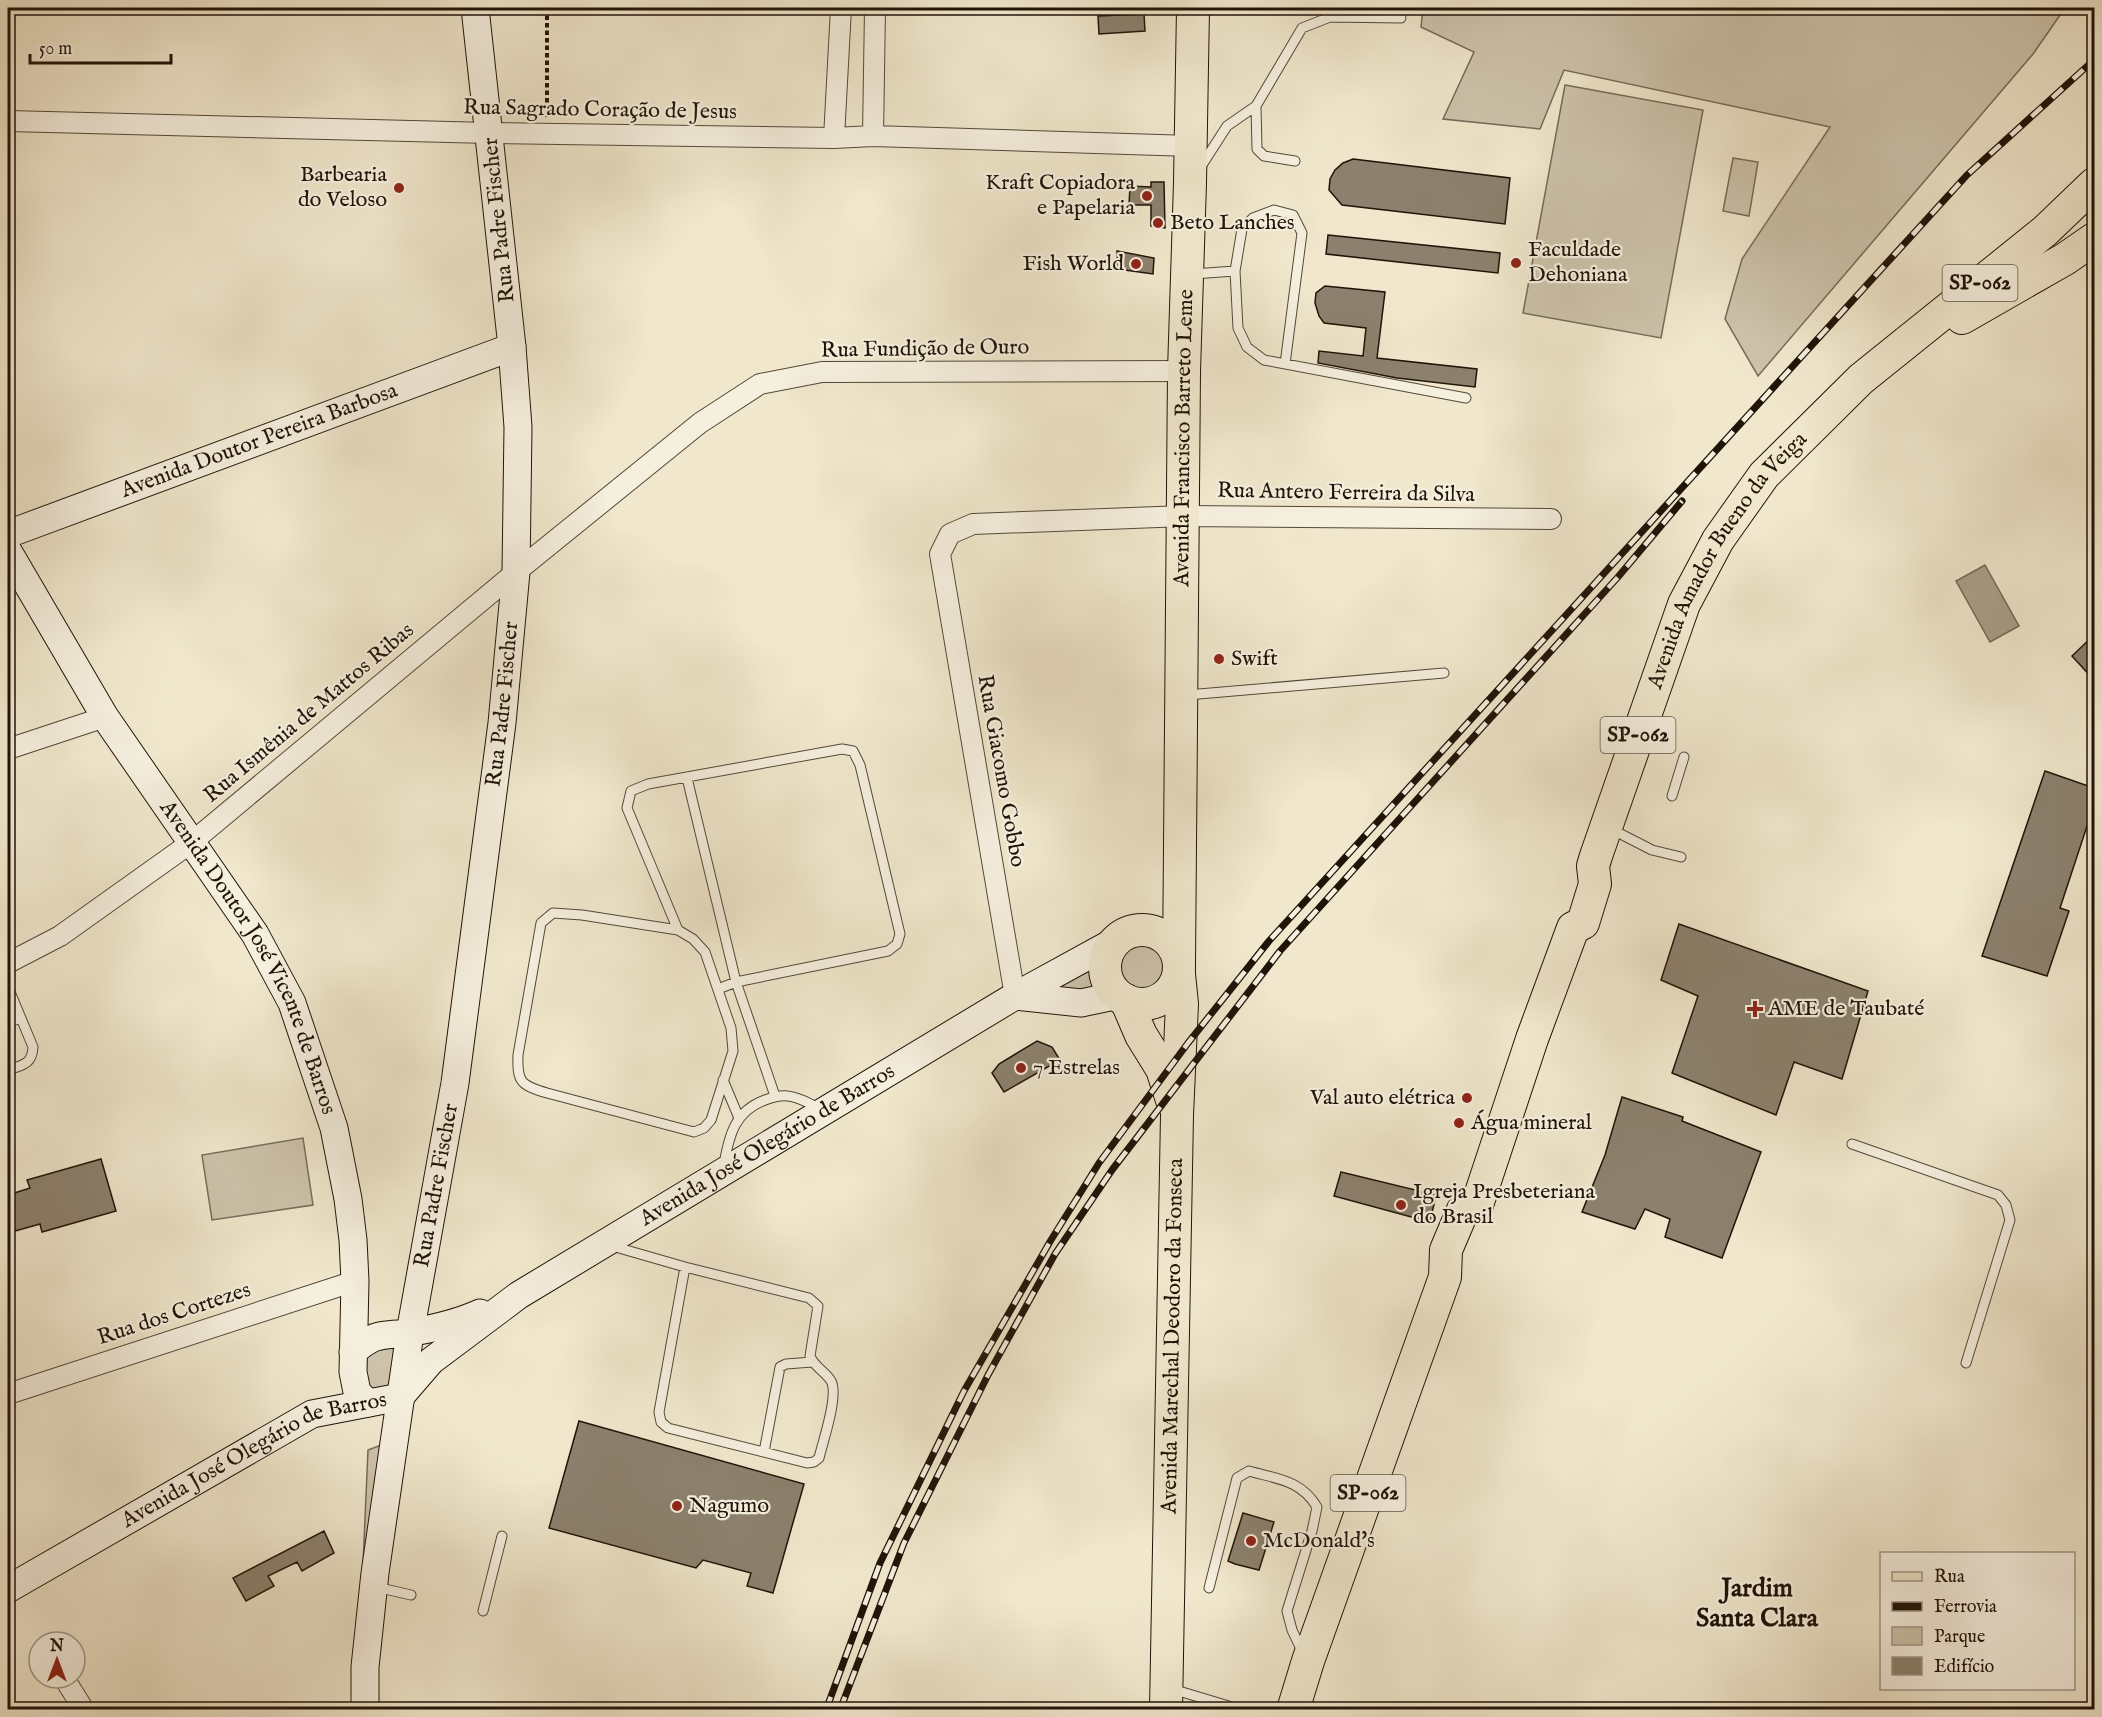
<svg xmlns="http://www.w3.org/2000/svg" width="2102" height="1717" font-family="'IM FELL English',serif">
<rect width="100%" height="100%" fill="#f0e7cc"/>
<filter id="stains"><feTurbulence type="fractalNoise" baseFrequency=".00333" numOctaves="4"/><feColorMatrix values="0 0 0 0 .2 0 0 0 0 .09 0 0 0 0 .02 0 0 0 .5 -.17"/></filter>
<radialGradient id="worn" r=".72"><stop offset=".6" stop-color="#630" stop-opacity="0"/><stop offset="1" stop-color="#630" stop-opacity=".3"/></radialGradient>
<path fill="#cdc3ab" stroke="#766b5a" stroke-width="1.5" d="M1423 8H2065L2033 54 1758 376 1725 319 1742 259 1830 127 1564 70 1540 129 1443 119 1474 52 1421 27Z
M1565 85 1703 110 1661 338 1523 313Z
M1733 158 1758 162 1749 216 1723 211Z
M1118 970a24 24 0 1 1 48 0a24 24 0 1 1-48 0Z
M1100 957V978L1104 996 1047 992Z
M303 1138 313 1205 212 1220 202 1155Z
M392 1347 396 1353 394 1386 374 1390 368 1387 363 1370 367 1353Z
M384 1444 363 1565 368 1450Z"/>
<path fill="#a99f89" stroke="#726755" stroke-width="1.5" d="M1985 565 2019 626 1990 642 1956 581Z"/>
<path fill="#8c816e" stroke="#201308" stroke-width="1.5" d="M1144 14 1145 31 1099 34 1098 16Z
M1353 159 1510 178 1505 224 1342 205 1329 190 1330 179 1335 170 1343 163Z
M1151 182H1164L1165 228 1151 226V205H1129L1130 186 1151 187Z
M1328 235 1500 253 1498 273 1326 254Z
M1117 251 1154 258 1153 274 1118 269Z
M1325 286 1385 292 1377 358 1477 369 1475 387 1397 378 1318 363 1319 351 1363 356 1366 328 1324 323 1319 316 1315 303 1316 293Z
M2094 635V680L2072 656Z
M2045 771 2094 788V805L2060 908 2069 911 2047 976 1982 956Z
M1679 924 1868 991 1842 1079 1794 1062 1776 1115 1672 1073 1698 996 1661 980Z
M1037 1041 1052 1047 1060 1060 1004 1092 992 1073 999 1064Z
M1622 1097 1683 1117 1682 1121 1761 1152 1722 1258 1665 1237 1670 1219 1645 1209 1635 1229 1582 1212 1605 1155Z
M101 1159 116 1211 42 1232 40 1224 8 1233V1195L30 1188 27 1180Z
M1341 1172 1436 1195 1430 1222 1334 1196Z
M579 1421 804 1484 773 1593 747 1586 751 1573 703 1560 696 1568 549 1528Z
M1243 1513 1274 1522 1259 1570 1235 1564 1228 1561Z
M324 1531 334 1553 302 1571 297 1562 268 1576 274 1586 246 1601 233 1578Z"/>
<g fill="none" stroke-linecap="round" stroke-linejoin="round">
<defs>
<path id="lane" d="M1256 106 1257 149 1264 156 1295 161
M1200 168 1227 126 1256 106 1302 28 1330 17 1401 18
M1235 271 1242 229 1253 218 1274 210 1293 215 1302 233 1285 364
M1193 274 1235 271 1238 328 1247 347 1264 360 1466 398
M1187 695 1444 673
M687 778 736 982 775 1096
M1672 796 1684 757
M1611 829 1652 850 1681 857
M678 930 582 915 553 913 541 923 518 1055C517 1083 521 1085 547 1093L694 1132 704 1128 711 1120 733 1051 731 1028 705 952 693 939 678 930 627 808 631 791 648 784 842 749 853 751 860 765 900 934 897 944 888 951 736 982 718 989
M8 987 33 1047C32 1065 22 1065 8 1070
M8 1023 20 1018
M723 1080 739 1118
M1852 1144 1998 1195 2006 1205 2010 1220 1966 1363
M724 1164C729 1135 735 1111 765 1100 773 1097 780 1095 788 1096 799 1097 810 1104 819 1108
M612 1246 685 1267 809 1298 818 1306 810 1356C814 1367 825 1371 831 1381 839 1395 823 1441 819 1458L814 1462 807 1463 668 1428 661 1422 659 1412 685 1267
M764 1452 780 1367 786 1364 812 1362
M376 1587 411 1595
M1209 1588 1237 1478 1249 1471C1277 1479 1301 1480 1317 1507L1312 1531 1287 1611 1292 1630 1302 1651
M483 1611 502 1536
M1172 1689 1242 1710"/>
<path id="street" d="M8 121 490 133 834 138 873 136 1191 146
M873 136 875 8
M834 138 841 8
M8 749 105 717
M8 963 60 936 192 842 516 572 700 423 760 384 822 372 1184 371
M1015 996 940 554 950 534 973 524 1184 516 1551 519
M8 1394 355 1281
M64 1678 84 1710"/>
<g id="secondary">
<path id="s1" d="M8 534 512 347"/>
<path id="s2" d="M8 551 105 717 255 934 292 1003 334 1128 348 1199 353 1240 355 1281 353 1372 357 1392 368 1403"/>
<path d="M1015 996 1081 1003 1119 995"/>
<path d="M353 1352C377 1330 384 1337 413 1332 436 1328 458 1323 480 1313"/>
<path id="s3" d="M8 1589 312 1414 400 1397 431 1361 519 1295 1015 996 1117 940"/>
<path id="s4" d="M365 1710V1667L375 1573 410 1333 455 1083 502 723 516 572 518 427 512 347 475 8"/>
</g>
<g id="primary">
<path d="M1962 318 2065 259 2094 239"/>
<circle cx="1142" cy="967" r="37"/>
<path id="s5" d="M1179 963 1184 371 1190 183 1193 8"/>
<path d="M1126 1000 1141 1035 1162 1069 1173 1103"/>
<path id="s6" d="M1477 1205 1532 1039 1573 928 1583 923 1595 884 1593 866 1596 856 1684 604 1718 540 1764 475 1861 379 2045 231 2094 184"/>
<path id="s7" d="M1166 1710 1177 1115 1182 1004 1179 974"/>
<path d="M1293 1710 1308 1661 1445 1277 1446 1250 1463 1210 1477 1205"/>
</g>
</defs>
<use href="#lane" stroke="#544839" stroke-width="11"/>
<use href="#street" stroke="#544839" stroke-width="22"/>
<use href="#secondary" stroke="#201308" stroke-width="29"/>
<use href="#primary" stroke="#201308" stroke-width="34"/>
<path stroke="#201308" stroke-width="4" stroke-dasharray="4.5 3" stroke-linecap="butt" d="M547 8V117"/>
<use href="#lane" stroke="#f5efde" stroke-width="9"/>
<use href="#street" stroke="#f5efde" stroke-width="20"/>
<use href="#secondary" stroke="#f5efde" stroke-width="27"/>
<use href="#primary" stroke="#f0e7cc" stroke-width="32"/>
<defs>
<path id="rail" d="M826 1710 880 1563 964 1391 1051 1240 1099 1163 1188 1043 1269 941 1967 175 2094 60
M840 1710 904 1543 988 1375 1055 1254 1112 1170 1280 951 1618 577 1682 501"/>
</defs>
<use href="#rail" stroke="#201308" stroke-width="7"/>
<use href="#rail" stroke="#f5efde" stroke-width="4.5" stroke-dasharray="14" stroke-linecap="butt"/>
</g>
<g fill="#8f2418" stroke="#f5efde" stroke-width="2">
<circle cx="399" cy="188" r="6"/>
<circle cx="1147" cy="196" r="6"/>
<circle cx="1158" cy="223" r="6"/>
<circle cx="1516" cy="263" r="6"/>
<circle cx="1136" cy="264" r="6"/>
<circle cx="1219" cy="659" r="6"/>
<path d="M1752 1000h6v6h6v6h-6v6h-6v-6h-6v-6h6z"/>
<circle cx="1021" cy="1068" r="6"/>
<circle cx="1467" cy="1098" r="6"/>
<circle cx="1459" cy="1123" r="6"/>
<circle cx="1401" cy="1205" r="6"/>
<circle cx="677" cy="1506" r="6"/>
<circle cx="1251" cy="1541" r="6"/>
</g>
<g text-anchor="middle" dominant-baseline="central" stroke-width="4.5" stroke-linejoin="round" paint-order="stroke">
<g fill="#f5efde" stroke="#605548" stroke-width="1.5">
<rect x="1942.5" y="265" width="75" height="36" rx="4.5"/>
<rect x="1600.5" y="717" width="75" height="36" rx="4.5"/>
<rect x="1330.5" y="1475" width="75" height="36" rx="4.5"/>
</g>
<g font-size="21" font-weight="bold" fill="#201308">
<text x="1980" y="283">SP-062</text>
<text x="1638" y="735">SP-062</text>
<text x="1368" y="1493">SP-062</text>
</g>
<g font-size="22" fill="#201308" stroke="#f5efde">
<text transform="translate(600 110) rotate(1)">Rua Sagrado Coração de Jesus</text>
<text transform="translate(499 220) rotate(-96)">Rua Padre Fischer</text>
<text transform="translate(925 349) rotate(-1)">Rua Fundição de Ouro</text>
<text stroke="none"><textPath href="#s5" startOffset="525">Avenida Francisco Barreto Leme</textPath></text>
<text stroke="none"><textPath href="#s1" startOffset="268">Avenida Doutor Pereira Barbosa</textPath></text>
<text transform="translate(1346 493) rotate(1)">Rua Antero Ferreira da Silva</text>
<text stroke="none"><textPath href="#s6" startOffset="700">Avenida Amador Bueno da Veiga</textPath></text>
<text stroke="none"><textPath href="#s4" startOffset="1016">Rua Padre Fischer</textPath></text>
<text transform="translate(309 713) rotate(-40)">Rua Ismênia de Mattos Ribas</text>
<text transform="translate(1001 771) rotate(80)">Rua Giacomo Gobbo</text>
<text stroke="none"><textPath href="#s2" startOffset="474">Avenida Doutor José Vicente de Barros</textPath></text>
<text stroke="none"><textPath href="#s3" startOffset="888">Avenida José Olegário de Barros</textPath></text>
<text stroke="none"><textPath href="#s4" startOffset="530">Rua Padre Fischer</textPath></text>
<text transform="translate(174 1314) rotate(-18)">Rua dos Cortezes</text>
<text stroke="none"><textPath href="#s7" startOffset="374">Avenida Marechal Deodoro da Fonseca</textPath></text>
<text stroke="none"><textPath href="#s3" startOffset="280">Avenida José Olegário de Barros</textPath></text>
</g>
<g font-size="22" fill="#201308" stroke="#f5efde" text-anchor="start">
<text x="387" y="175" text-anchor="end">Barbearia<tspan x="387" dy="25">do Veloso</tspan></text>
<text x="1135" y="183" text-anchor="end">Kraft Copiadora<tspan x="1135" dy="25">e Papelaria</tspan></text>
<text x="1170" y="223">Beto Lanches</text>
<text x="1528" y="250">Faculdade<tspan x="1528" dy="25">Dehoniana</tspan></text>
<text x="1124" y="264" text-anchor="end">Fish World</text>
<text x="1231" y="659">Swift</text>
<text x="1768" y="1009">AME de Taubaté</text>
<text x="1033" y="1068">7 Estrelas</text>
<text x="1455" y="1098" text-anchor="end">Val auto elétrica</text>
<text x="1471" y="1123">Água mineral</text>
<text x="1413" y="1192">Igreja Presbeteriana<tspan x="1413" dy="25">do Brasil</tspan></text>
<text x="689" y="1506">Nagumo</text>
<text x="1263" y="1541">McDonald's</text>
</g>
<g font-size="26" font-weight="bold" fill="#201308" stroke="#f5efde">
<text x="1757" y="1588">Jardim<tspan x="1757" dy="30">Santa Clara</tspan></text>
</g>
</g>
<rect width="2102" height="1717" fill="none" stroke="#f0e7cc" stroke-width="30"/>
<rect x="9" y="9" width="2084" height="1699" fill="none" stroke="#201308" stroke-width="3"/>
<rect x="15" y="15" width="2072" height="1687" fill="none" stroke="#201308" stroke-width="1.5"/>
<rect x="1880" y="1552" width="195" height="138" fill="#f5efde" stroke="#a09788" stroke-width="1.5"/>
<rect x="1892" y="1572" width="30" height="9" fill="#f0e7cc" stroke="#a09788" stroke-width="1.5"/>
<text x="1934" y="1582" font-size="18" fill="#201308">Rua</text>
<rect x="1892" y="1602" width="30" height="9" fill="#201308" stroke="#a09788" stroke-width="1.5"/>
<text x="1934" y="1612" font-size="18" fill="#201308">Ferrovia</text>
<rect x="1892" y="1627" width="30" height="18" fill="#cdc3ab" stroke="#a09788" stroke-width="1.5"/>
<text x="1934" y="1642" font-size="18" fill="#201308">Parque</text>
<rect x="1892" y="1657" width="30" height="18" fill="#8c816e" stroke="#a09788" stroke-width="1.5"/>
<text x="1934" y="1672" font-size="18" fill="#201308">Edifício</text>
<g transform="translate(57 1660)"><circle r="28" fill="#f5efde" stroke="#a09788" stroke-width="1.5"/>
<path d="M0-4.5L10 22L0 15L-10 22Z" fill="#8f2418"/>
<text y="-9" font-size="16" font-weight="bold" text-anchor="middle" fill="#201308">N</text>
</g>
<path d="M30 54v9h141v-9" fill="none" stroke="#201308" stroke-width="3"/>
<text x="39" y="54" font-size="18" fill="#201308" stroke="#f5efde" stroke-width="4.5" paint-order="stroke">50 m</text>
<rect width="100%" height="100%" filter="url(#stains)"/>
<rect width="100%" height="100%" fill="url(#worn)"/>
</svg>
